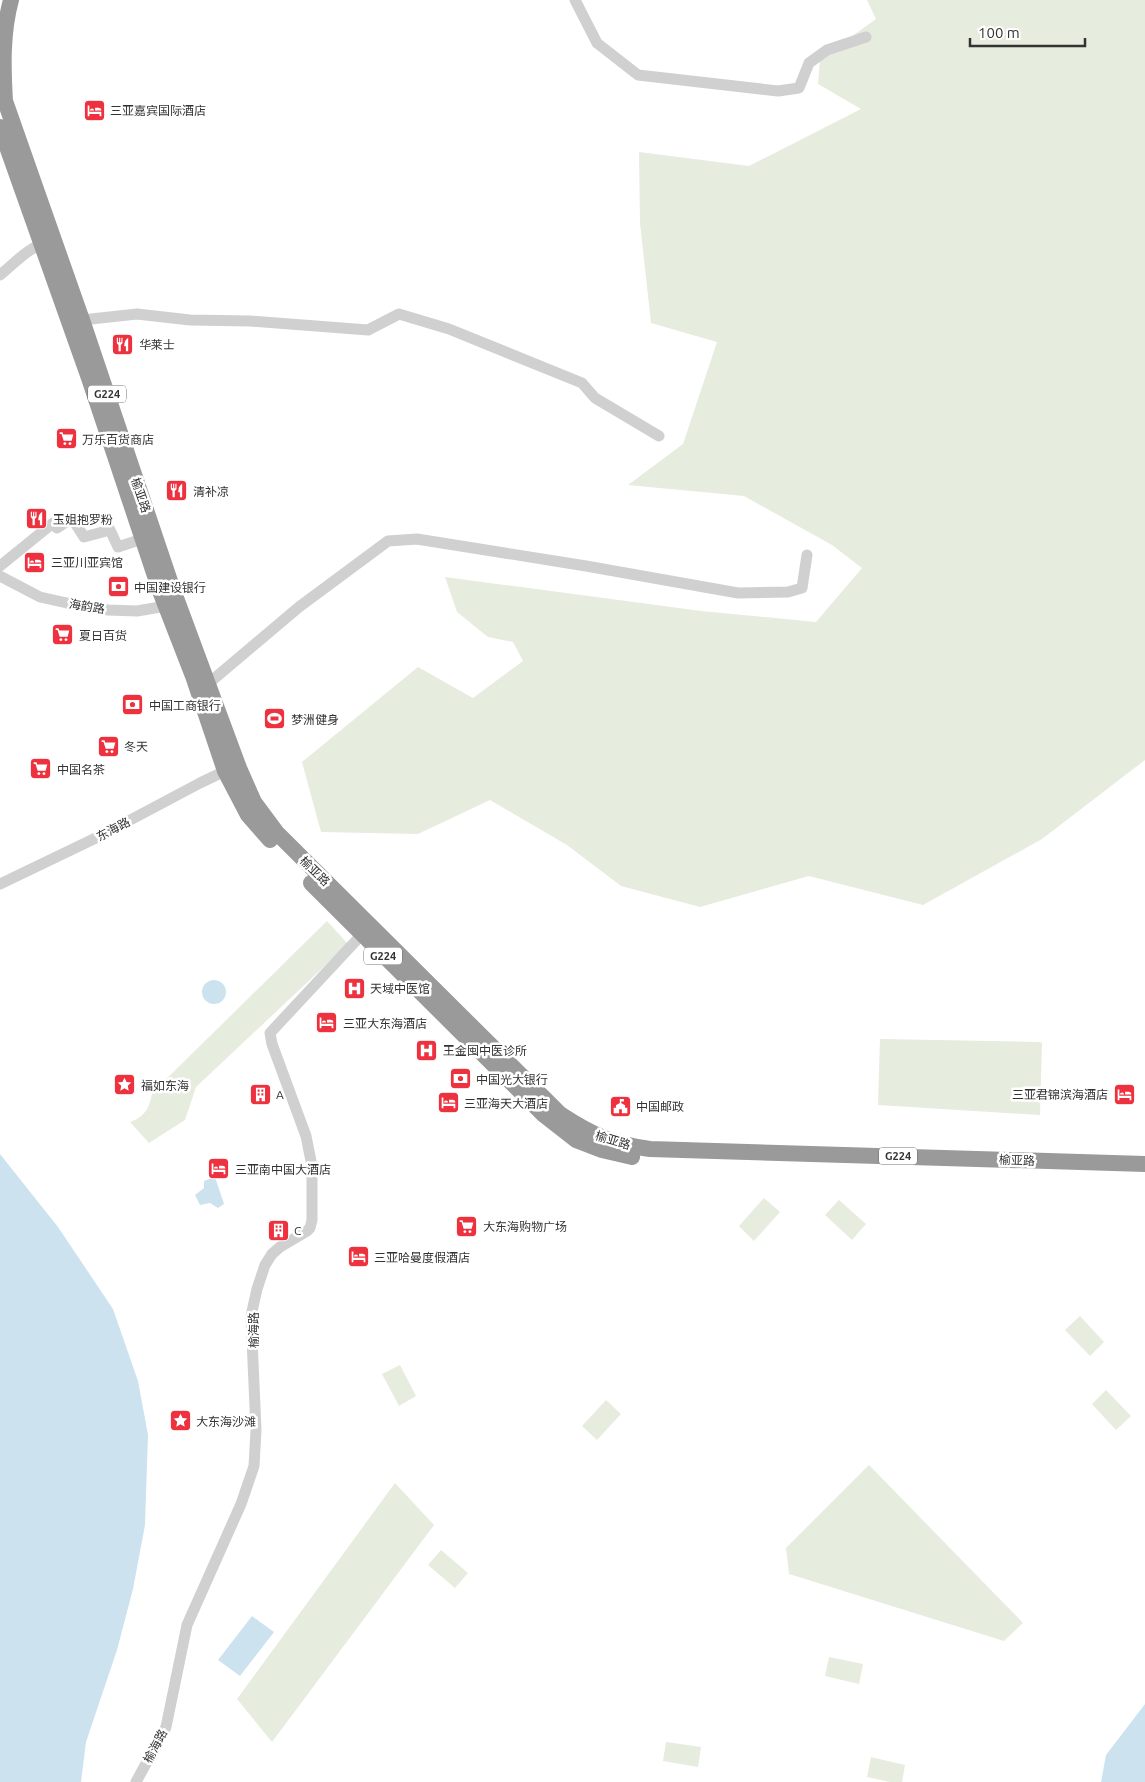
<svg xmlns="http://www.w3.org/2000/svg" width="1145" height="1782" font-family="Ubuntu,'Noto Sans SC',sans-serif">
<rect width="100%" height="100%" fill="#fff"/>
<path fill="#e6ecde" d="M867 0H1145V760L1042 839 923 905 809 876 700 907 621 886 567 845 490 800 418 834 321 832 302 762 418 667 473 698 523 661 513 642 488 637 457 612 445 577 701 611 816 622 862 568 832 545 744 496 628 485 683 444 717 342 651 323 640 223 639 152 749 166 861 109 818 84 820 59 876 19Z
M327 921 348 944 196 1087 185 1120 149 1143 130 1122C145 1117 150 1107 152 1093Z
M880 1039 1040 1042 1042 1043 1040 1115 878 1105Z
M764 1198 780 1212 754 1241 739 1226Z
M839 1200 866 1224 852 1240 825 1215Z
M1080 1316 1104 1342 1090 1356 1065 1330Z
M400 1365 416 1396 399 1406 382 1374Z
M1106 1390 1131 1416 1116 1430 1092 1404Z
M606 1400 621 1414 597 1440 582 1426Z
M869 1465 1023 1623 1004 1641 789 1574 786 1548Z
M395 1483 434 1525 272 1742 237 1699Z
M441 1550 468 1573 455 1588 428 1565Z
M829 1657 863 1664 859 1684 825 1676Z
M666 1742 701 1747 698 1767 663 1761Z
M871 1757 905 1765 902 1782H890L867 1777Z"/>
<path fill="#cde2ef" d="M202 992a12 12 0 1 1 24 0a12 12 0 1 1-24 0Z
M0 1154 58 1227 113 1309 138 1381 148 1435 145 1525 133 1589 117 1650 86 1742 81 1782H0Z
M215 1177 224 1204 218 1208 210 1203 200 1205 195 1195 204 1188V1181Z
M252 1616 274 1632 240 1676 218 1660Z
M1145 1704V1782H1101L1106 1755Z"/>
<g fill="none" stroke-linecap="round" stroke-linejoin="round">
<path stroke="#d0d0d0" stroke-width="11" d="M575 0 597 43 638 75 778 91 799 88 809 63 827 50 866 37
M0 275C14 264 29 246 47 243
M82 320 137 314 190 320 250 321 368 330 399 314 449 329 582 383 595 398 659 436
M0 566 53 523 57 528 72 518 84 537 110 530 118 547 142 539
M0 576 40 597 67 603 108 610 137 611 172 605
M209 683 299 607 388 541 417 539 586 566 738 593 788 592 802 588 807 555
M0 884 102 835 200 783 225 771
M136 1782 166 1727 187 1625 241 1504 254 1466 256 1430 251 1316 257 1289 265 1265 272 1254 280 1247 307 1231 310 1228 312 1220V1166L306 1136 272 1044 270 1033 366 930"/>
<path stroke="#9a9a9a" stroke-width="16" d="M11 0C2 33 3 67 5 101L82 320 172 587 239 768 254 802 277 833 560 1114C592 1135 612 1144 650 1149L1145 1164
M0 127 89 378 160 591 193 676 225 771 248 815 270 840
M311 883 544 1115 576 1140 602 1150 632 1157"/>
</g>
<defs>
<symbol id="hotel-square" viewBox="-11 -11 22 22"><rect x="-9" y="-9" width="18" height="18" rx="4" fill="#ed313e" stroke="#fff"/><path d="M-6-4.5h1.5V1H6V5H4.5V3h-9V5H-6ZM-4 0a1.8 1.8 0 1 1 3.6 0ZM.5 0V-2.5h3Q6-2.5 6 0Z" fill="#fff"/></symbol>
<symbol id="restaurant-square" viewBox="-11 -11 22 22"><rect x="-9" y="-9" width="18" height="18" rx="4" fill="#ed313e" stroke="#fff"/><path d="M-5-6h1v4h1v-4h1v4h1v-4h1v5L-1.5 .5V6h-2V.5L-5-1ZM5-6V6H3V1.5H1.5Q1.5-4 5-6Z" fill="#fff"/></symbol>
<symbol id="supermarket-square" viewBox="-11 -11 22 22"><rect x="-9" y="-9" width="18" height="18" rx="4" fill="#ed313e" stroke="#fff"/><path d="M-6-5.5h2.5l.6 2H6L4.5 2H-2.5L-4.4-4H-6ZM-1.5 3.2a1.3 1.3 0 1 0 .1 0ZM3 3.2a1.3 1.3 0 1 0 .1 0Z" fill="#fff"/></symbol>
<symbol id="bank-square" viewBox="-11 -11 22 22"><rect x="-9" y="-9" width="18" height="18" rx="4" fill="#ed313e" stroke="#fff"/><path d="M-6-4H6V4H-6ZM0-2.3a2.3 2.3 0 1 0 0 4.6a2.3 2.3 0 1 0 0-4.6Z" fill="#fff"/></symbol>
<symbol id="stadium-square" viewBox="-11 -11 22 22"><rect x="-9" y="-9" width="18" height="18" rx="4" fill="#ed313e" stroke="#fff"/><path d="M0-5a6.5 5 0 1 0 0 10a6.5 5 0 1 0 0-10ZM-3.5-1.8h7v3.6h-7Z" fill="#fff"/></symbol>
<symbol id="hospital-square" viewBox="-11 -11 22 22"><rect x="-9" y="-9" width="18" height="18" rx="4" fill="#ed313e" stroke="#fff"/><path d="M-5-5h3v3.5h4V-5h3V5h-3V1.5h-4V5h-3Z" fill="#fff"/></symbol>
<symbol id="sight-square" viewBox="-11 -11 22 22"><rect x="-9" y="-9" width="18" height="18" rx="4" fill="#ed313e" stroke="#fff"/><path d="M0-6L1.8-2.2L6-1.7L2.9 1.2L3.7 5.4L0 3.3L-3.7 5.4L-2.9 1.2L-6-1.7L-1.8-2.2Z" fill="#fff"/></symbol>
<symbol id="building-square" viewBox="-11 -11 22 22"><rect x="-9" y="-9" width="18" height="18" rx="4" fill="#ed313e" stroke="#fff"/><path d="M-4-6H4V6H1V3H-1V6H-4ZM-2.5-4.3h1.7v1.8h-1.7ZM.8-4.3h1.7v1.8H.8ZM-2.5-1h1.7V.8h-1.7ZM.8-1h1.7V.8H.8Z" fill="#fff"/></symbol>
<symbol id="civic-square" viewBox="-11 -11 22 22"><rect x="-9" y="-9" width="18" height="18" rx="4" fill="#ed313e" stroke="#fff"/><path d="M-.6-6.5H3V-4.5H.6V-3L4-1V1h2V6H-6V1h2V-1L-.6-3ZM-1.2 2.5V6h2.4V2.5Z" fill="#fff"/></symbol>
</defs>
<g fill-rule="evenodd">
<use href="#hotel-square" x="82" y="98" width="25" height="25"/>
<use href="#restaurant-square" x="110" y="332" width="25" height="25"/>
<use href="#supermarket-square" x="54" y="426" width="25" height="25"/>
<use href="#restaurant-square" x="164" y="478" width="25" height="25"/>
<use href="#restaurant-square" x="24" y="506" width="25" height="25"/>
<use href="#hotel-square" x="22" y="550" width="25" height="25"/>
<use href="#bank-square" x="106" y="574" width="25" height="25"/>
<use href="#supermarket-square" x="50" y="622" width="25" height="25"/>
<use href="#bank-square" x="120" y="692" width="25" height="25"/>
<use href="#stadium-square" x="262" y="706" width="25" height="25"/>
<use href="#supermarket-square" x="96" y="734" width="25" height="25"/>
<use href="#supermarket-square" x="28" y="756" width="25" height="25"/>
<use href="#hospital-square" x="342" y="976" width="25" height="25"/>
<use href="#hotel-square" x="314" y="1010" width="25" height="25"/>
<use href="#hospital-square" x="414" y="1038" width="25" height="25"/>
<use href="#bank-square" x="448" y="1066" width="25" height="25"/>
<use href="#sight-square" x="112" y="1072" width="25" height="25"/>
<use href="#building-square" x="248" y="1082" width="25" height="25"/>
<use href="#hotel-square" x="1112" y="1082" width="25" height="25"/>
<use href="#hotel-square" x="436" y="1090" width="25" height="25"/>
<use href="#civic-square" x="608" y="1094" width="25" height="25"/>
<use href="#hotel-square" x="206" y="1156" width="25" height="25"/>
<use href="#supermarket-square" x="454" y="1214" width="25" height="25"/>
<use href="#building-square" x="266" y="1218" width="25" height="25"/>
<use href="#hotel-square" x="346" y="1244" width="25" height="25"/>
<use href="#sight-square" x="168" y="1408" width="25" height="25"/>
</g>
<g text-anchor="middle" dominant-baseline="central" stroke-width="5" stroke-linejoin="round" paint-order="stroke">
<g fill="#fff" stroke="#707070" stroke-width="1">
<rect x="88" y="385.5" width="38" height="17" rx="4"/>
<rect x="364" y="947.5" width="38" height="17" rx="4"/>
<rect x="879" y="1147.5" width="38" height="17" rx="4"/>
</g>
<g font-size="11" font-weight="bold" fill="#333">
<text x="107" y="394">G224</text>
<text x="383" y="956">G224</text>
<text x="898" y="1156">G224</text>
</g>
<g font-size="12" fill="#333" stroke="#fff" text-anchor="start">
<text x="110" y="110">三亚嘉宾国际酒店</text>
<text x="139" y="344">华莱士</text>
<text x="82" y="439">万乐百货商店</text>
<text x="193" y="491">清补凉</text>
<text x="53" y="519">玉姐抱罗粉</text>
<text x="51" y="562">三亚川亚宾馆</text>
<text x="134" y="587">中国建设银行</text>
<text x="79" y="635">夏日百货</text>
<text x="149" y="705">中国工商银行</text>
<text x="291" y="719">梦洲健身</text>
<text x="124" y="746">冬天</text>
<text x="57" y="769">中国名茶</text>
<text x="370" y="988">天域中医馆</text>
<text x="343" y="1023">三亚大东海酒店</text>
<text x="443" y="1050">王金囤中医诊所</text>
<text x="476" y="1079">中国光大银行</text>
<text x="141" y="1085">福如东海</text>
<text x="276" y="1094">A</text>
<text x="1108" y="1094" text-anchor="end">三亚君锦滨海酒店</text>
<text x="464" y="1103">三亚海天大酒店</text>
<text x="636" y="1106">中国邮政</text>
<text x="235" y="1169">三亚南中国大酒店</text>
<text x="483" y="1226">大东海购物广场</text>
<text x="294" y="1230">C</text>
<text x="374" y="1257">三亚哈曼度假酒店</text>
<text x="196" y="1421">大东海沙滩</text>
</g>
<g font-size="12" fill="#333" stroke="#fff">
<text transform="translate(141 495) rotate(71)">榆亚路</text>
<text transform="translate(87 606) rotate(9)">海韵路</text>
<text transform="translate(113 829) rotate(-28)">东海路</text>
<text transform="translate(315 871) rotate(44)">榆亚路</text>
<text transform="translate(613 1140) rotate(17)">榆亚路</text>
<text transform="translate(1017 1160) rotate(2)">榆亚路</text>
<text transform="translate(253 1330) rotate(-90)">榆海路</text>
<text transform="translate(155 1746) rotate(-62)">榆海路</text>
</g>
</g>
<path d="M970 38v8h115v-8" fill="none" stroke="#333333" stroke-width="2.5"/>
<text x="978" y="38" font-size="15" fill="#333333" stroke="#ffffff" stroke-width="4" paint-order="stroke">100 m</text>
</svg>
